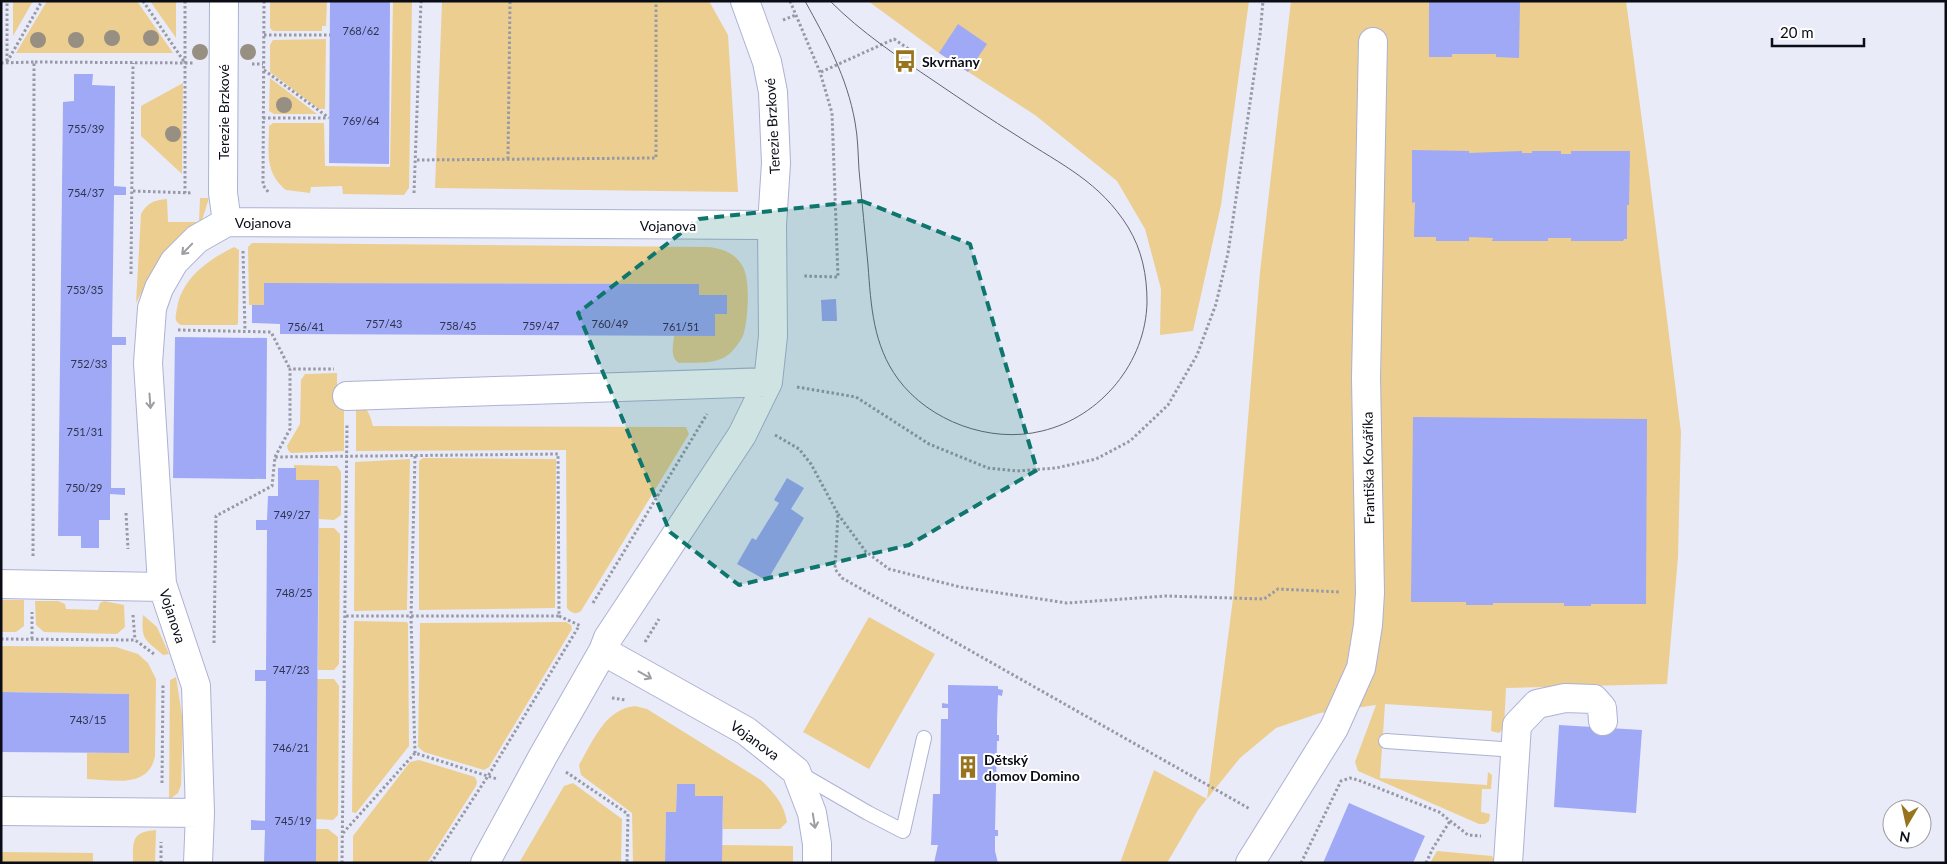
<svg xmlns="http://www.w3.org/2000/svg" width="1947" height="864" font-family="Lato,sans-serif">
<rect width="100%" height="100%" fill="#e9ebf9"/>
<path fill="#ecce91" d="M13 1H33L13 36Z
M47 1H137L173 53H16Z
M150 1H176V38Z
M270 1H327L326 26H322V31H273L270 28Z
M393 1H412L409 188 404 195 343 194 342 186 311 187 310 193 286 190C264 172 269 152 269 126L273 123H324L325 166 390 167Z
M442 1H709L728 35 738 192 435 188Z
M868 1H1249L1221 205 1193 331 1160 335 1161 289 1145 229 1117 181 1035 115 939 53Z
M1291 1H1626L1649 173 1681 432 1678 557 1667 684 1506 688 1504 728 1499 733 1491 731 1492 711 1385 704 1380 778 1487 785 1488 772 1492 775 1491 789H1482L1481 812 1490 814 1489 821 1485 824H1479L1358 771 1355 762 1376 705 1320 713 1276 728 1240 758 1198 810 1167 863H1120L1154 770 1207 799 1234 591 1260 272Z
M326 39 325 109H319L270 72V45L273 40Z
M270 78 317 114H274L269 111Z
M183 83 182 174 141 136V106Z
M200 198H209L199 230 184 238 179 237 155 267 136 303 141 214C147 203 154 200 167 199L168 222H199Z
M252 243 709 247C723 249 733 252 742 265 751 279 748 317 744 333 742 340 734 350 728 355 715 365 695 362 679 363 670 358 673 346 674 336H715V314L727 313V296L699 295V284L264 283V305H249L248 247Z
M234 247 239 250 238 323 237 325H181C173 321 176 316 177 308 182 278 208 260 234 247Z
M337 373V405H344V451L291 453 288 450 287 446 300 424 301 380 305 374Z
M356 404C368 406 370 415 373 426L686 427 689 434 581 611C576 615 571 613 567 608L566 450 356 451Z
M423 458 556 459 555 608 419 610V461Z
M410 459 407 610 354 611 355 462Z
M294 465 337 466 341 472V515L334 520 319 519V480H296V468H294Z
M319 528H334L340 534 339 664 334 670H318Z
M1 600H24V626L16 632H1Z
M35 601H58L65 604 66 609 98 610 100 603 104 601 124 605 125 627 117 634 44 632 36 625Z
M143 615 157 627 169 654 163 655C145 639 141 641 143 615Z
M869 617 935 654 869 769 803 732Z
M354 621 407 622 408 624 409 746 356 813 352 812Z
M566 622 571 625 572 629 489 767 484 770 424 752 418 747 420 623Z
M1 646 116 647 138 654 148 663 156 679 155 756C149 789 112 780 87 779V753H129V694L1 692Z
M176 677 183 722 181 785 178 793 169 800 170 680Z
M317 679H334L339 686 338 815 333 820 316 819Z
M635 706 647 709 761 780C773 792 784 803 787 822L780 829H723V796H695V784H677L676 812H666L665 863H633L632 813 581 775 579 765C593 741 605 709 635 706Z
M419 760 475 777 477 782 476 786 427 863H353V836L410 762Z
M573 783 622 819 621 863H519L564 786Z
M316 829H328L338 837V863H316Z
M156 830 155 863H133C133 841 131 832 156 830Z
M722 845 793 846V863H722Z
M1437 851 1492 856 1495 863H1430Z
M1 852 93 853V863H1Z"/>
<path fill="#9fa9f5" d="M330 1H390L389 164 329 163Z
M1429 1H1520L1519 58 1496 57V54H1452V57H1429Z
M958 24 987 44 968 72 939 53Z
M74 74H93L92 85 115 86 114 186 126 187V195H114L112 337H126V345H112L111 488H125V495L110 494V520H99V548H81V536H58L63 102 74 101Z
M1412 150 1469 151V153L1522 151V153H1532V151H1561V154H1571V151H1630L1629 205H1627V239H1624L1623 241H1571V238H1548V241H1492L1493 238 1469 237V241H1436V237H1414L1415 202 1412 203Z
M264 283 699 284V295H727V314H715V336L280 334V324L252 323V305H264Z
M836 299 837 321H822L821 300Z
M175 337 267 338 266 479 173 478Z
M1413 417 1647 419 1646 604H1591V606H1564V603H1493V605H1466V602H1411Z
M278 468H296V480H319L316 863H264L265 830H251V820L265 821 266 681H255V670H266L267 530H256V520H267L268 496H278Z
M787 478 804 488 791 509 804 518 767 581 737 564 752 538 756 540 779 503 774 500Z
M948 685 998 686V689L1003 690 1002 696 998 695 997 720V735H999V741H997L995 830H998V836H995V851L998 863H934L938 845H931L933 794H940L941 719H948V708H942V703L948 704Z
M1 692 129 694V753L1 752Z
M1559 725 1642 730 1636 813 1554 807Z
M677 784H695V796H723L722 863H665L666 812H676Z
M1349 803 1425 836 1413 863H1323Z"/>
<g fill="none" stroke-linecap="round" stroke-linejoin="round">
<defs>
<path id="service" d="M1386 741 1516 750
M799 773 868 813 903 831 924 738"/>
<path id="minor" d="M224 1 223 193 227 222
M347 396 768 382
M1 584 163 587
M603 651 746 731 796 771 812 813 817 844V863
M1 811 200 813
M198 863 200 813 196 686 162 584 148 363 152 308 159 288 174 262 197 239 227 222 772 225
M485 863 543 756 603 651 608 638 742 435 768 382 773 336 772 225 776 163 773 92 767 62 745 1
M1250 863 1334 728 1361 668 1368 625 1370 593 1366 378 1373 42
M1508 863 1517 725 1537 704 1565 698 1594 699 1602 708 1603 721"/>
</defs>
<use href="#service" stroke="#adb2d2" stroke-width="16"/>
<use href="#minor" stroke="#adb2d2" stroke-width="30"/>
<path stroke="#9799a6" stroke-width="3" stroke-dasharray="2.5 2.5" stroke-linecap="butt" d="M143 1 185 63
M185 1V193
M264 1 263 185 269 193
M790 1 820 72 832 113 838 277 803 276
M783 20 796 15
M264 35H330
M7 61V1
M7 62 42 1
M1 63 34 62
M252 64H263
M264 70 329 118
M821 72 894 39 910 50
M263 118H328
M508 159 510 1
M417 160 656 158V1
M133 191 193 193
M414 193 421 1
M243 251 245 331
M131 274 133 63
M178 330 271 332 290 369
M797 387 856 397 929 444 988 468 1017 471 1056 468 1096 459 1130 441 1168 405 1197 355 1216 304 1228 253 1260 35 1263 1
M775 435 799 449 811 464 838 514 835 569 842 578 1250 809
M415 456 411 618 415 753
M275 457 290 429V369H334
M126 513 128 549
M838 514 866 552 889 569 960 587 1067 603 1166 596 1264 599 1278 589 1341 592
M33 556 34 62 194 63
M593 603 707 414
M133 615 135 640
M559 616 581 626
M1 639 135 640 154 654
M32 639V612
M645 642 659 619
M214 643 216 516 272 486 275 457 558 454 559 616H345
M612 698 626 700
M566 772 628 814 627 863
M162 783 163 684
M343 833 415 753 497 779
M161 863V842
M342 863 347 424
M431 863 488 776 579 626
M1301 863 1341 781 1350 778 1358 780 1439 812 1468 835 1481 836
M1426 863 1433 848 1450 821"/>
<use href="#service" stroke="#fff" stroke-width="14"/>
<use href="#minor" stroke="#fff" stroke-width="28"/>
<path stroke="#636570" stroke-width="1" d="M805 1C827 41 847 77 855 122 858 138 858 154 859 170 862 202 865 233 868 265 871 306 873 345 898 379 929 421 990 444 1042 431 1101 417 1146 362 1147 302 1147 275 1142 250 1128 227 1100 182 1062 165 1019 137 990 119 962 100 934 81 897 56 862 33 830 1"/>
</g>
<g fill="#968f82">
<circle cx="112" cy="38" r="8"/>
<circle cx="151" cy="38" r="8"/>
<circle cx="38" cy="40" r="8"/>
<circle cx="76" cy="40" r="8"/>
<circle cx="200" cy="52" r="8"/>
<circle cx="248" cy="52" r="8"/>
<circle cx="284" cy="105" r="8"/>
<circle cx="173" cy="134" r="8"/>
</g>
<defs><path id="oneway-shaft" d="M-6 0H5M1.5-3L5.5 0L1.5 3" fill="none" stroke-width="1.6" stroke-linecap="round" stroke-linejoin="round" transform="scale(1.25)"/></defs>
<g stroke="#9d9ea2">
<use href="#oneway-shaft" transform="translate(187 249) rotate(134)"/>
<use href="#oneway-shaft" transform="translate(150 401) rotate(86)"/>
<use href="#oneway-shaft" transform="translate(645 675) rotate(29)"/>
<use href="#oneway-shaft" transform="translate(814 821) rotate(81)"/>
</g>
<path fill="#0f766e" fill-opacity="0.2" stroke="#0f766e" stroke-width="4" stroke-dasharray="10 6" stroke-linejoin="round" d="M862 201 970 244 1037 470 909 545 739 585 670 532 578 313 699 219Z"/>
<defs>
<symbol id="bus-bare" viewBox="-9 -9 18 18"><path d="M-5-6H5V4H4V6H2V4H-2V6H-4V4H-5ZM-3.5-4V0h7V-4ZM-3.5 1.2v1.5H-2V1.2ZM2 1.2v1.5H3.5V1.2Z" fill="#98741e" stroke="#fff" stroke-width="2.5" paint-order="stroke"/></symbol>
<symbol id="building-bare" viewBox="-9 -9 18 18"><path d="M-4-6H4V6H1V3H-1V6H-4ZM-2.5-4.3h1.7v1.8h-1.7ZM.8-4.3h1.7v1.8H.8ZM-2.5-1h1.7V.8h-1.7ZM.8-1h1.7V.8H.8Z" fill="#98741e" stroke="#fff" stroke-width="2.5" paint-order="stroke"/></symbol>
</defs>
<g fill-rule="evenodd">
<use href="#bus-bare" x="889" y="45" width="32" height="32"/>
<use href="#building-bare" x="952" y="751" width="32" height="32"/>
</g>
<g text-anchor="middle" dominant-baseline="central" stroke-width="4" stroke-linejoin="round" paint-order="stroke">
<g font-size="11" fill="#2f334e">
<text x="361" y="30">768/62</text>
<text x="361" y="120">769/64</text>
<text x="86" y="128">755/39</text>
<text x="86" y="192">754/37</text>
<text x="85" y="289">753/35</text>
<text x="384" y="323">757/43</text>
<text x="610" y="323">760/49</text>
<text x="458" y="325">758/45</text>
<text x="541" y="325">759/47</text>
<text x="306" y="326">756/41</text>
<text x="681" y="326">761/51</text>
<text x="89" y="363">752/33</text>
<text x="85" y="431">751/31</text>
<text x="84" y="487">750/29</text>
<text x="292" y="514">749/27</text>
<text x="294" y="592">748/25</text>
<text x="291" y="669">747/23</text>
<text x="88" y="719">743/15</text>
<text x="291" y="747">746/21</text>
<text x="293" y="820">745/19</text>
</g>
<g font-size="14" font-weight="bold" fill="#0a0c16" stroke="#fff" text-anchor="start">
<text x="922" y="61">Skvrňany</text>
<text x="984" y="759">Dětský<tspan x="984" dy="16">domov Domino</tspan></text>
</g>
<g font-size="14" fill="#0a0c16" stroke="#fff">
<text transform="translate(223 112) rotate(-90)">Terezie Brzkové</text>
<text transform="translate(772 126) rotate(-93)">Terezie Brzkové</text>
<text x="263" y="222">Vojanova</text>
<text x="668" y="225">Vojanova</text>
<text transform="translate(1368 468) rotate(-91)">Františka Kováříka</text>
<text transform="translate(173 616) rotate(72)">Vojanova</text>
<text transform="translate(755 740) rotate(36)">Vojanova</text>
</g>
</g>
<rect width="1947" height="864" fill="none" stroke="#0a0c16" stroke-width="5"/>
<g transform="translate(1907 824) rotate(189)"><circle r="24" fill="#ffffff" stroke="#9d9ea2"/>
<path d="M0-4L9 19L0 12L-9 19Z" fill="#98741e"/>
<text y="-8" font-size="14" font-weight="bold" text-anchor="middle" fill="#0a0c16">N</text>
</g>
<path d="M1772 38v8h92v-8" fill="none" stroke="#0a0c16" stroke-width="2.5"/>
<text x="1780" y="38" font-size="15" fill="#0a0c16" stroke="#ffffff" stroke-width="4" paint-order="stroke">20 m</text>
</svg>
